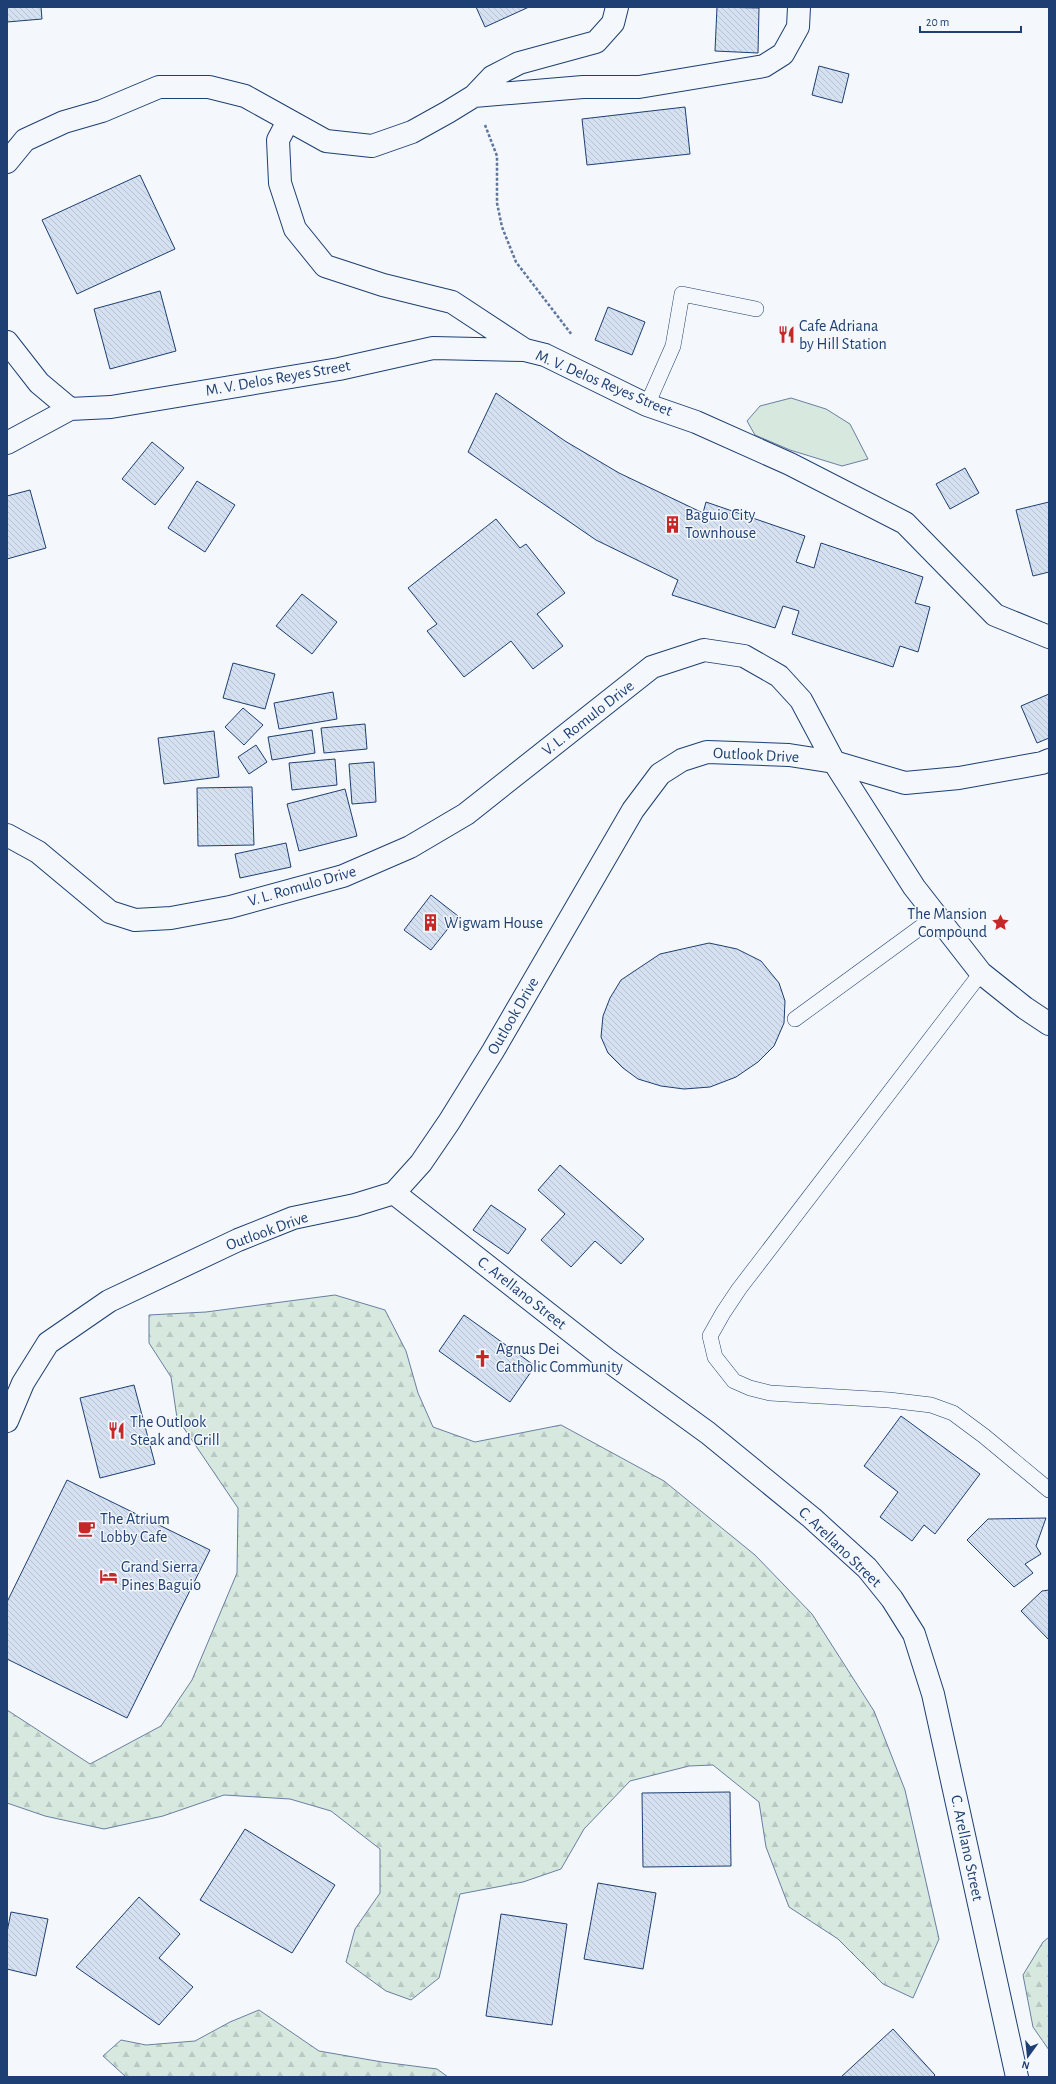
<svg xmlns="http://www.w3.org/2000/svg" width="1056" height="2084" font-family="'Alegreya Sans',sans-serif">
<defs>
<pattern id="forest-firs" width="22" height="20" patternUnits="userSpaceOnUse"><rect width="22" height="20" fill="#d7e8df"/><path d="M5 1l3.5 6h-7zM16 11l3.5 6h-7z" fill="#b8c8c3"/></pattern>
<pattern id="building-back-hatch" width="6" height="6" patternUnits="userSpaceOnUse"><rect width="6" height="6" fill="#d5e0f0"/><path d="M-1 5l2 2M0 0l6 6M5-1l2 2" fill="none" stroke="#b6c1d1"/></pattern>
</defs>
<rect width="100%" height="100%" fill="#f4f7fb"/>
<path fill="#d7e8df" stroke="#687fa3" d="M791 398 826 409 850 424 868 459 842 466 790 450 755 435 747 421 760 406Z"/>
<path fill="url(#forest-firs)" stroke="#687fa3" d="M335 1295 385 1310 406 1351 418 1393 433 1427 475 1442 561 1425 664 1481 755 1555 812 1614 874 1711 905 1790 939 1939 913 1998 883 1984 838 1939 789 1907 766 1847 759 1802 713 1765 689 1766 630 1781 584 1829 561 1869 523 1882 460 1894 439 1978 411 2000 386 1991 346 1962 355 1929 380 1893V1849L331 1811 290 1799 224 1795 163 1816 104 1829 45 1816 7 1803V1710L90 1764 161 1726 192 1680 237 1573 238 1508 177 1418 171 1377 149 1343V1315L206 1312Z
M1049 1937V2050L1033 2027 1023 1975 1043 1942Z
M259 2010 319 2051 382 2062 437 2069 448 2077H126L103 2056 121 2040 146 2045 195 2041 230 2022Z"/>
<path fill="url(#building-back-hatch)" stroke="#1d3f73" d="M7 7H41L42 19 7 22Z
M476 7H529L485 27Z
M717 7 759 8 758 53 715 51Z
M819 66 849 74 842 103 812 95Z
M685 107 690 154 587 165 582 119Z
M140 175 175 249 77 294 42 220Z
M160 291 176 351 110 369 94 309Z
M608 307 645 322 632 355 595 340Z
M496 393 565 441 619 473 703 513 706 502 805 536 796 562 814 568 821 543 923 577 915 603 930 607 918 652 900 646 893 667 792 634 799 611 783 606 775 628 672 595 678 580 596 540 468 452Z
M152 442 184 468 155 505 122 479Z
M965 468 979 493 950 509 936 484Z
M197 481 235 505 205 552 168 528Z
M30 490 46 548 7 559V496Z
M1049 502V572L1033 576 1016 510Z
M496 519 520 548 526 544 565 593 537 614 563 646 533 669 511 641 464 677 427 631 437 624 408 588Z
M302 594 337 622 312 654 276 626Z
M233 663 275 674 265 709 223 698Z
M333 692 337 719 279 729 274 703Z
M1049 694V738L1037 743 1021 706Z
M243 708 263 725 244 745 225 727Z
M365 724 367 749 324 753 321 728Z
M312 730 315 753 272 760 268 737Z
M214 731 219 777 164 784 158 738Z
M256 745 267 762 249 774 238 757Z
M335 759 337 785 292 790 289 763Z
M374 762 376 802 352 804 349 764Z
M252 787 254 845 198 846 197 788Z
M345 789 357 836 299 851 287 804Z
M286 843 291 867 240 878 235 854Z
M431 895 458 916 431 950 404 930Z
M709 943 737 949 761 961 779 983 785 1001 784 1023 774 1046 758 1062 736 1077 710 1087 684 1089 661 1086 638 1079 623 1068 608 1053 601 1037 603 1016 610 998 621 980 660 954Z
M560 1165 644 1239 621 1264 595 1241 571 1267 541 1240 565 1214 538 1190Z
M491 1205 526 1229 508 1254 473 1230Z
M464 1315 535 1366 510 1402 439 1351Z
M134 1385 155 1464 100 1478 80 1398Z
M901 1416 980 1474 935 1534 924 1525 912 1541 880 1517 898 1492 864 1466Z
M67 1480 210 1550 127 1718 7 1659V1602Z
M1046 1518 1036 1546 1041 1554 1025 1564 1033 1573 1014 1587 967 1540 988 1519Z
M1049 1590V1640L1021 1611 1042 1591Z
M730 1792 731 1866 643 1867 642 1793Z
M245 1829 335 1885 292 1953 200 1900Z
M598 1883 656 1893 643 1969 584 1959Z
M139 1897 180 1934 159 1958 193 1987 159 2025 76 1967Z
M11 1912 48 1919 36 1976 7 1969V1932Z
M501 1914 567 1924 552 2025 486 2016Z
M893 2029 935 2075 933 2077H841Z"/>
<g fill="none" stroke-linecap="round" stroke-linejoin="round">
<defs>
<path id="service" d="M647 405 673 346 682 294 756 309
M981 973 739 1289 723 1313 710 1336 715 1357 734 1381 750 1388 770 1393 889 1400 931 1405 953 1413 984 1436 1049 1490
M795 1019 936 916"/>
<path id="minor" d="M474 96 583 87H639L764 66 783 54 798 27 799 7
M288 121 278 140 280 183 295 229 325 266 383 285 452 302 525 350
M7 162 25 140 64 122 102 111 159 87H209L245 96 326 141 372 146 412 132 448 112 474 96 492 77 519 63 596 42 613 23 617 7
M7 342 39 383 70 409 111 407 339 369 433 348 525 350 545 355 647 405 696 422 790 464 905 523 995 615 1049 637
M7 443 70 409
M394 1193 606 1359 708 1433 812 1518 867 1568 892 1599 914 1634 933 1694 1017 2077"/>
<path id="tertiary" d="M7 1421 23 1383 48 1343 109 1301 238 1240 293 1218 355 1205 394 1193 421 1163 449 1122 493 1051 633 810 660 774 682 760 707 752 789 755 834 762 905 783 959 778 1042 763 1049 760"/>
<path id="secondary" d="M7 835 38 852 110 912 135 920 171 918 230 907 343 876 410 847 466 814 652 667 704 650 744 656 779 676 801 700 834 762 914 887 981 973 1025 1008 1049 1024"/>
</defs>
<use href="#service" stroke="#1d3f73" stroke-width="16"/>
<use href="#minor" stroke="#1d3f73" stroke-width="24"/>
<use href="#tertiary" stroke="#1d3f73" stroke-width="24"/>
<use href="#secondary" stroke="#1d3f73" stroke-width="24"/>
<path stroke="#5e769c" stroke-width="2.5" stroke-dasharray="3 2" stroke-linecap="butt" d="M485 125 497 156V203L502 227 516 262 572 335"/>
<use href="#service" stroke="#f4f7fb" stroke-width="15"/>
<use href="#minor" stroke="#f4f7fb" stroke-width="22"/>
<use href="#tertiary" stroke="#f4f7fb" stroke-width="22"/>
<use href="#secondary" stroke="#f4f7fb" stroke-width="22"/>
</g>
<defs>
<symbol id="restaurant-bare" viewBox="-9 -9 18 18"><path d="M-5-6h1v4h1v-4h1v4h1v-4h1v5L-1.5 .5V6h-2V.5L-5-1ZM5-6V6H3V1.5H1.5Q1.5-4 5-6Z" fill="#c62828" stroke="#f4f7fb" stroke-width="2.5" paint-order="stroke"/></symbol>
<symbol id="building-bare" viewBox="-9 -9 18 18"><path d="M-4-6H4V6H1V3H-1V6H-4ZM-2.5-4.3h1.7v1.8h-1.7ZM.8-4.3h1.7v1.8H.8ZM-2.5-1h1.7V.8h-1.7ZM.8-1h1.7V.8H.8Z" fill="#c62828" stroke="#f4f7fb" stroke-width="2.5" paint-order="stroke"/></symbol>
<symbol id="sight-bare" viewBox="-9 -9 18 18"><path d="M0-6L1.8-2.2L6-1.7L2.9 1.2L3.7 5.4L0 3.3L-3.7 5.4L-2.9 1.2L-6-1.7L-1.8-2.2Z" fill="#c62828" stroke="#f4f7fb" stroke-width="2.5" paint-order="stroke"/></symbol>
<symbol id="church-bare" viewBox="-9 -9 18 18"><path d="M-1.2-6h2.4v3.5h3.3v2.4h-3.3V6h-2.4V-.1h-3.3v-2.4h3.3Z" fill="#c62828" stroke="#f4f7fb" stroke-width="2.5" paint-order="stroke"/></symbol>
<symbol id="cafe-bare" viewBox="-9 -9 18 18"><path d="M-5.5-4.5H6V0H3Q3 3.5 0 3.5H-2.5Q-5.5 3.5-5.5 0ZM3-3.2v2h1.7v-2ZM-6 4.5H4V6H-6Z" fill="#c62828" stroke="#f4f7fb" stroke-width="2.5" paint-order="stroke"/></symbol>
<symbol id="hotel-bare" viewBox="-9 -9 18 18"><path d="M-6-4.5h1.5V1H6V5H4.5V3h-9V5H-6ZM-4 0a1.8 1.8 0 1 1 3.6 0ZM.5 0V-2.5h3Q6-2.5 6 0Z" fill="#c62828" stroke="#f4f7fb" stroke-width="2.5" paint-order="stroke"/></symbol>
</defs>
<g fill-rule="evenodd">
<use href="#restaurant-bare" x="774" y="322" width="25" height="25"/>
<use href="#building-bare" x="660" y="512" width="25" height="25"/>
<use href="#building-bare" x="418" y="910" width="25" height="25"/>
<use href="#sight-bare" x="988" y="910" width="25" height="25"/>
<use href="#church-bare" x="470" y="1346" width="25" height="25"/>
<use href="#restaurant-bare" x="104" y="1418" width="25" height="25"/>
<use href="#cafe-bare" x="74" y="1516" width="25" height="25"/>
<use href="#hotel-bare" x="96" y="1564" width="25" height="25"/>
</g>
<g text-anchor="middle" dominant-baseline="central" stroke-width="3" stroke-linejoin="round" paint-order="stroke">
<g font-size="16" fill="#1d3f73" stroke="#f4f7fb" text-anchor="start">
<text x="799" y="326">Cafe Adriana<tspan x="799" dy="18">by Hill Station</tspan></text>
<text x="685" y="515">Baguio City<tspan x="685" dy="18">Townhouse</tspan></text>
<text x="987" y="914" text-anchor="end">The Mansion<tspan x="987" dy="18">Compound</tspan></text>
<text x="444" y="923">Wigwam House</text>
<text x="496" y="1349">Agnus Dei<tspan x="496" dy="18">Catholic Community</tspan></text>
<text x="130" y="1422">The Outlook<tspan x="130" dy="18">Steak and Grill</tspan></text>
<text x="100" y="1519">The Atrium<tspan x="100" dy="18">Lobby Cafe</tspan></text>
<text x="121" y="1567">Grand Sierra<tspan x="121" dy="18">Pines Baguio</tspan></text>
</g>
<g font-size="16" fill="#1d3f73" stroke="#f4f7fb">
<text transform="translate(278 378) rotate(-10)">M. V. Delos Reyes Street</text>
<text transform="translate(604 383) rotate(23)">M. V. Delos Reyes Street</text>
<text transform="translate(588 718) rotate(-38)">V. L. Romulo Drive</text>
<text transform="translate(756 755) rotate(3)">Outlook Drive</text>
<text transform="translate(302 886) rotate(-16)">V. L. Romulo Drive</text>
<text transform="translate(513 1016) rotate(-60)">Outlook Drive</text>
<text transform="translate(267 1231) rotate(-20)">Outlook Drive</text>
<text transform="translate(522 1293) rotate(38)">C. Arellano Street</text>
<text transform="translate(840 1547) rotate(44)">C. Arellano Street</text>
<text transform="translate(967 1848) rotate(78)">C. Arellano Street</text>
</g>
</g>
<rect width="1056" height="2084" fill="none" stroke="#1d3f73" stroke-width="16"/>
<g transform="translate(1028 2056) rotate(195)" stroke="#f4f7fb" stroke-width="3" paint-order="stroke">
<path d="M0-3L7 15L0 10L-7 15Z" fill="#1d3f73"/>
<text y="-6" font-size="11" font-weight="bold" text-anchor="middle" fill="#1d3f73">N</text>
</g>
<path d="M920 26v6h101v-6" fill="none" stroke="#1d3f73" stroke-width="2"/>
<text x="926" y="26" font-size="12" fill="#1d3f73" stroke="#f4f7fb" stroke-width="3" paint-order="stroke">20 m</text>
</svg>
